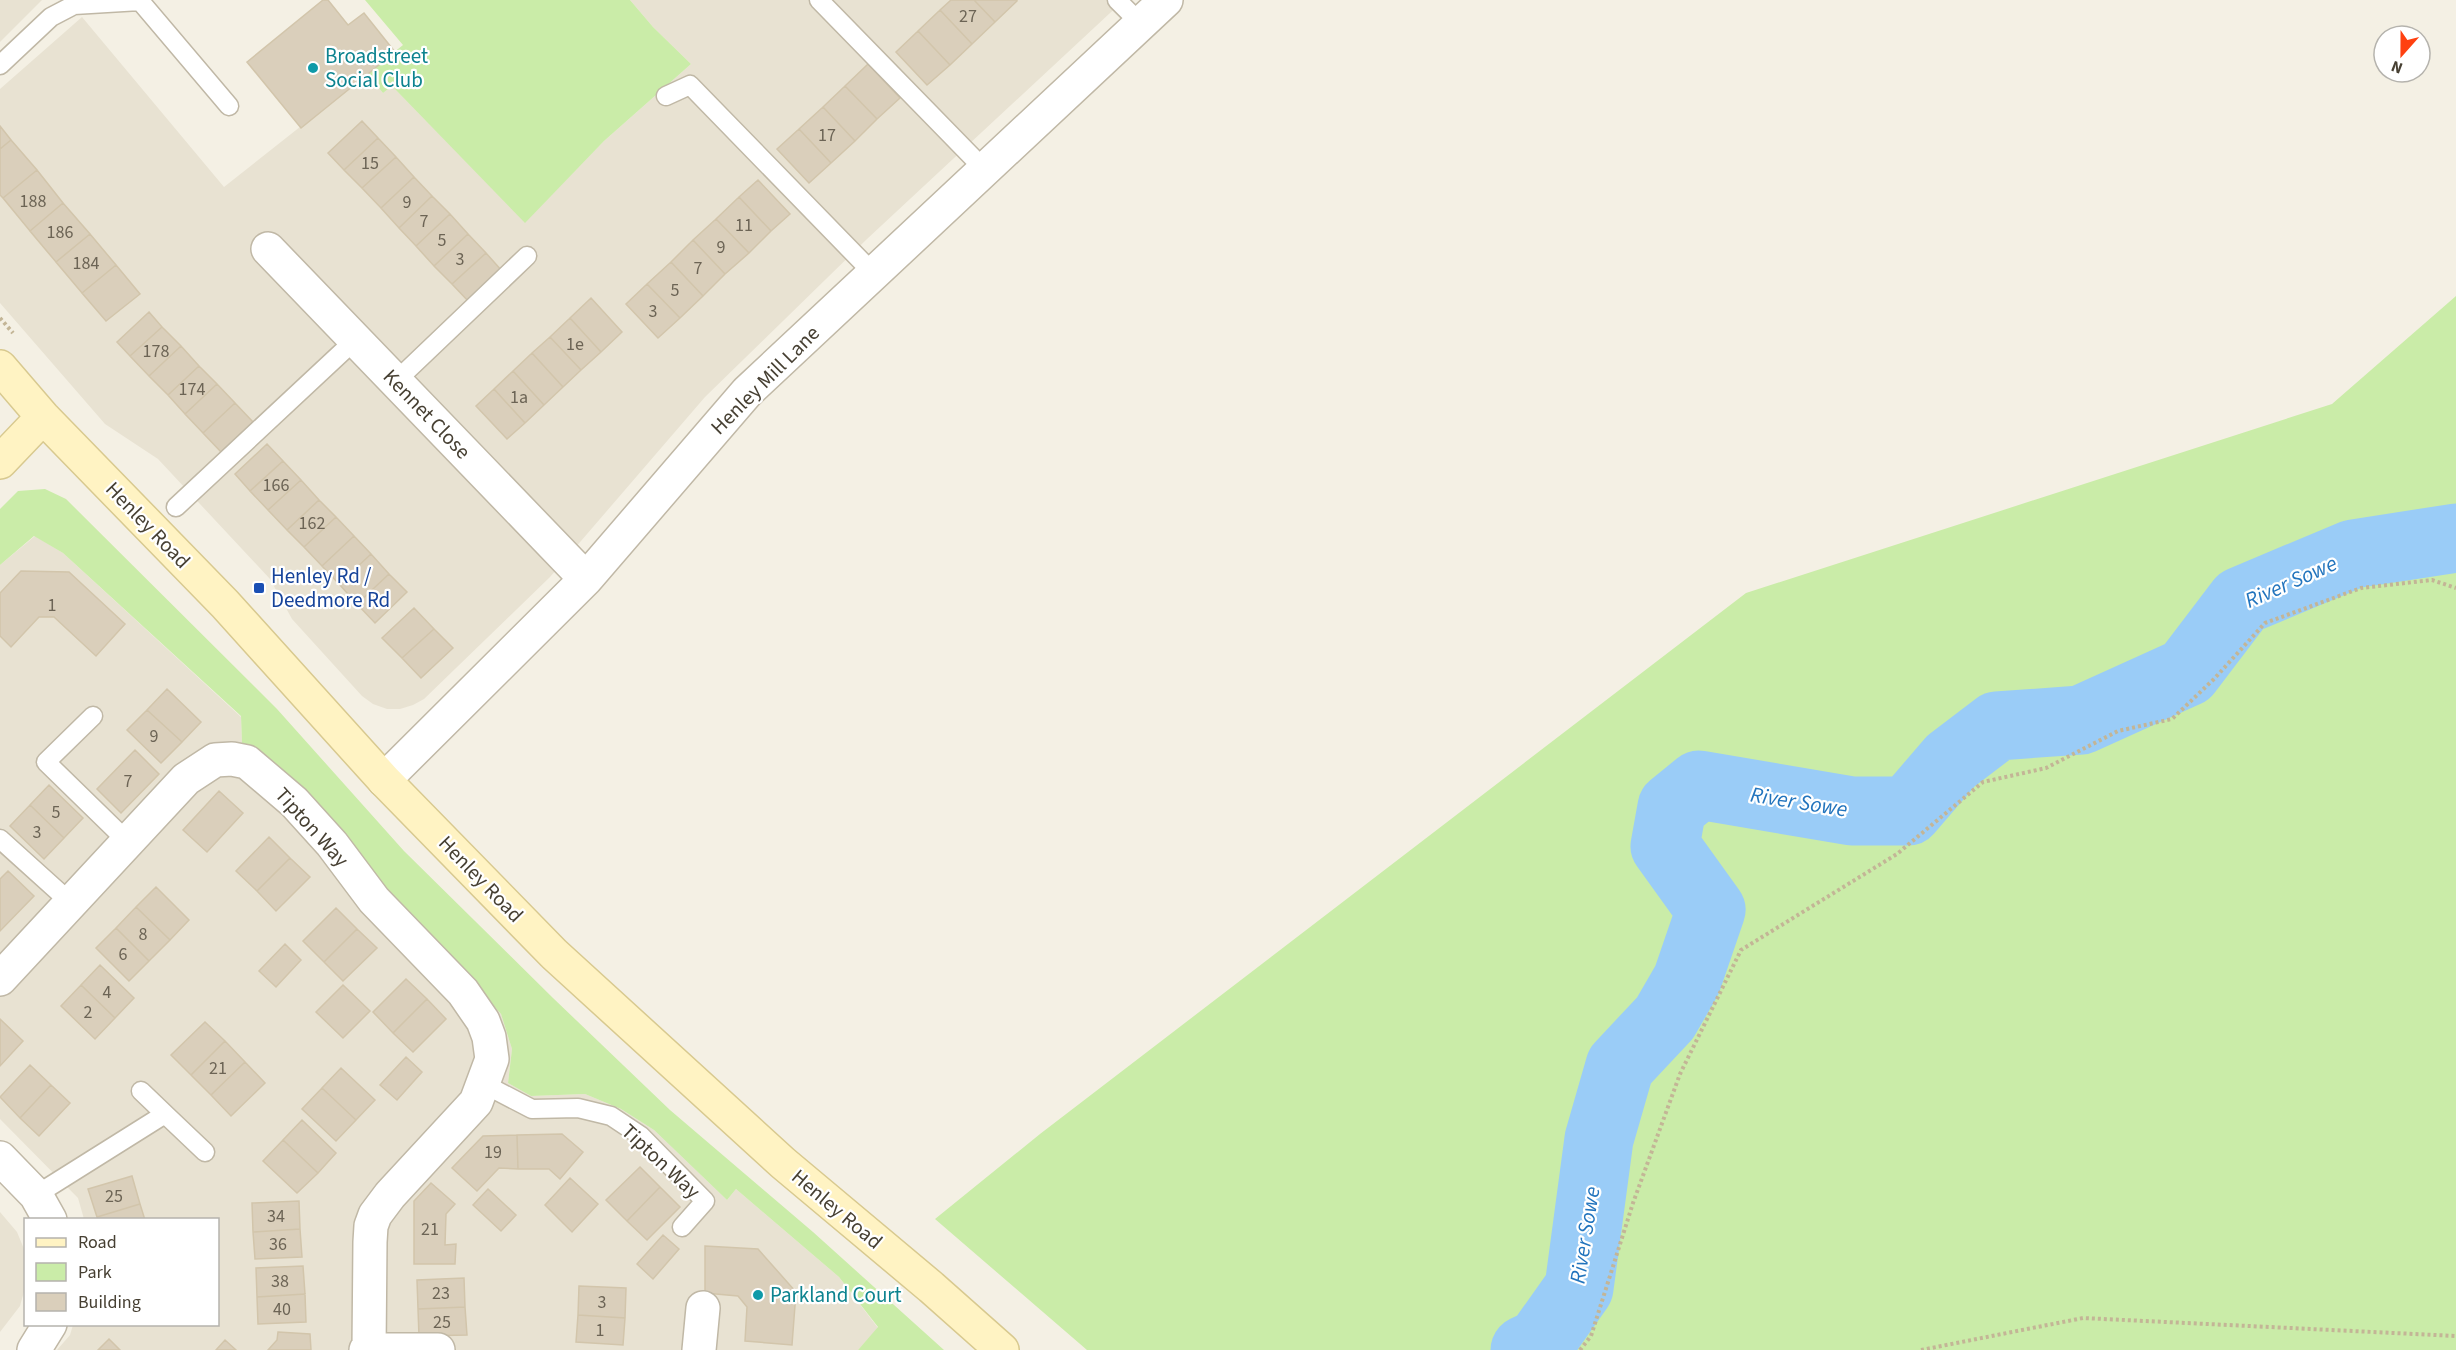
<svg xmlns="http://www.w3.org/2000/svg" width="2456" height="1350" font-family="'Source Sans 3',sans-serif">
<rect width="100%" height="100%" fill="#f4f0e4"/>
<path fill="#e8e2d2" d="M0 0H42L0 42Z
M630 0H1124L867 239 705 397 550 577 424 699 413 705 400 709H387L373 704 362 696 292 619 270 579 158 459 105 424 0 303V89L82 17 224 187 367 74 383 93 392 86 525 222 604 141 691 64 653 27Z
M35 536 63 553 241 717 242 743 256 750 325 811 389 897 435 941 501 1014 512 1049 508 1083 531 1096 585 1094 621 1109 654 1130 727 1200 736 1189 839 1277 878 1328 858 1350H57L70 1335 73 1325 218 1324V1220L84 1219 78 1198 0 1119V565Z
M0 1212 17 1232 24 1249 26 1261 25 1288 20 1306 0 1332Z"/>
<path fill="#caeca8" d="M365 0H630L653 27 691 64 604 141 525 223 392 86 383 93 367 74 403 45Z
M2456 296V1350H1087L935 1219 1040 1134 1746 593 2332 404Z
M45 489 66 499 277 709 404 851 553 998 670 1110 813 1232 944 1350H858L878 1327 839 1277 736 1189 727 1200 654 1130 621 1109 585 1094 531 1096 508 1083 512 1049 501 1014 435 941 389 897 325 811 256 750 242 743 241 716 63 553 34 536 0 565V509L18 491Z"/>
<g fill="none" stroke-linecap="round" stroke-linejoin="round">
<path stroke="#9accf7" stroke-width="69" d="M1525 1350 1540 1343 1579 1288 1599 1139 1620 1066 1665 1018 1687 980 1711 910 1665 846 1672 807 1699 785 1852 811H1908L1951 761 1997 726 2081 720 2187 672 2241 601 2353 554 2456 538"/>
</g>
<path fill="#dacfbb" stroke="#d2c5ab" stroke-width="1.5" d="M323 0H328L348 25 364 13 395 52 301 128 247 62Z
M951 0H974L995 22 972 44 940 10Z
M974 0H1017V1L995 22Z
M940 10 972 44 950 65 918 31Z
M918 31 950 65 927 85 896 52Z
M868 64 900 98 877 119 845 86Z
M845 86 877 119 855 141 823 107Z
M823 107 855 141 831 163 799 129Z
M362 121 378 138 344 170 328 153Z
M0 126 11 140 0 149Z
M799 129 831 163 809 183 777 149Z
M378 138 396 157 362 188 344 170Z
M11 140 37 170 3 198 0 195V149Z
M396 157 414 177 381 208 362 188Z
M37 170 63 203 30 231 3 198Z
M414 177 432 196 399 228 381 208Z
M758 180 790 214 771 231 739 197Z
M432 196 450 214 416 246 399 228Z
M739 197 771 231 749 253 716 219Z
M63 203 90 234 56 262 30 231Z
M450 214 468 234 434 266 416 246Z
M716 219 749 253 725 274 693 240Z
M90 234 116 265 82 293 56 262Z
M468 234 486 253 452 284 434 266Z
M693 240 725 274 703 296 671 262Z
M486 253 502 271 469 302 452 284Z
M671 262 703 296 680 318 647 284Z
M116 265 140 294 106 321 82 293Z
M647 284 680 318 658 338 626 304Z
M591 298 622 332 601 352 570 318Z
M149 312 162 327 130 356 117 342Z
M570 318 601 352 581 370 550 337Z
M162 327 181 346 149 376 130 356Z
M550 337 581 370 563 387 532 353Z
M181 346 199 366 168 395 149 376Z
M532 353 563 387 544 405 513 371Z
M199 366 217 384 185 414 168 395Z
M513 371 544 405 525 423 494 389Z
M217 384 235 403 203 433 185 414Z
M494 389 525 423 507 439 476 406Z
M235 403 253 422 221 452 203 433Z
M267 444 283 461 250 491 235 474Z
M283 461 301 480 268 510 250 491Z
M301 480 319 500 287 530 268 510Z
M319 500 336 517 304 547 287 530Z
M336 517 354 536 322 566 304 547Z
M354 536 371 554 339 584 322 566Z
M371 554 389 574 357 604 339 584Z
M21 571 69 572 125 624 96 656 54 617H39L11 647 0 636V593Z
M389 574 407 592 375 623 357 604Z
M414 608 434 629 402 658 382 638Z
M434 629 453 648 421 678 402 658Z
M167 689 201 722 182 742 147 710Z
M147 710 182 742 161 763 127 730Z
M135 750 159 774 121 813 97 789Z
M49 785 83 818 64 838 30 805Z
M219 791 243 813 207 852 183 830Z
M30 805 64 838 44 859 10 826Z
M269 837 290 858 257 891 236 871Z
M290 858 310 877 276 911 257 891Z
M8 871 34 896 0 931V879Z
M156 887 189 920 170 940 136 907Z
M136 907 170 940 149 961 116 928Z
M336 908 357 929 324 962 303 941Z
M116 928 149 961 129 981 96 948Z
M357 929 377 948 343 981 324 962Z
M285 944 301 960 276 987 259 971Z
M100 965 134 998 115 1018 81 985Z
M406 979 427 999 393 1033 373 1012Z
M81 985 115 1018 95 1039 61 1006Z
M343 985 370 1011 343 1038 316 1012Z
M427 999 446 1019 413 1052 393 1033Z
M0 1019 23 1041 0 1066Z
M205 1022 225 1041 191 1075 171 1055Z
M225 1041 245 1062 211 1095 191 1075Z
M406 1057 422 1072 397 1100 380 1085Z
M245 1062 265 1083 231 1116 211 1095Z
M30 1065 51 1085 20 1118 0 1097Z
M341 1068 375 1100 356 1120 322 1088Z
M51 1085 70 1103 39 1136 20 1118Z
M322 1088 356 1120 336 1141 302 1109Z
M302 1120 336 1153 318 1173 283 1140Z
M562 1134 583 1152 560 1179 549 1169H518L517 1135Z
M517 1135 518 1169 499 1168 477 1191 452 1168 483 1136Z
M283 1140 318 1173 297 1193 263 1161Z
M640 1167 660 1187 627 1221 606 1200Z
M132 1176 140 1204 97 1217 88 1189Z
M570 1178 598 1204 572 1232 545 1205Z
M431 1183 455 1204 446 1214 445 1245 456 1244 455 1264H414V1201Z
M660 1187 680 1207 647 1240 627 1221Z
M488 1189 516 1215 501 1231 473 1205Z
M299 1201 300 1229 253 1232 252 1203Z
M140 1204 145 1220H97V1217Z
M300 1229 302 1257 255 1259 253 1232Z
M663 1235 679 1249 653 1279 637 1264Z
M705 1246 758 1249 796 1292 792 1345 745 1341 747 1307 738 1296 705 1293Z
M303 1266 305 1294 257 1297 256 1268Z
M464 1278 465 1307 418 1309 417 1280Z
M579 1286 626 1288 625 1318 578 1315Z
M305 1294 306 1322 258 1324 257 1297Z
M465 1307 467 1335 419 1336 418 1309Z
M578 1315 625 1318 623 1345 576 1342Z
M278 1332 310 1334 311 1350H268L277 1340Z
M109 1339 120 1350H98Z
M225 1340 236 1350H216Z"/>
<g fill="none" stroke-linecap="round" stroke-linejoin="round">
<defs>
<path id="lane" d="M819 0 985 170
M1117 0 1141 24
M0 65 51 17 74 5 140 1 229 106
M666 96 690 85 874 274
M396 381 527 256
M176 507 355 340
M93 716 46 762 128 842
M0 839 71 903
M484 1084 532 1109 578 1108 611 1116 641 1136 705 1201 682 1227
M141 1091 165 1114
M36 1195 165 1114 205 1152"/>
<path id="street" d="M268 249 586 579
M384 780 586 579 747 392 1166 0
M0 979 186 779 215 760 232 759 247 762 294 802 332 844 374 900 463 992 483 1021 489 1037 492 1059 476 1102 390 1195 375 1215 371 1226 370 1242 369 1349
M0 1158 36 1195 50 1220
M34 1350 50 1324
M366 1350H438
M699 1350 703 1308"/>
<path id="secondary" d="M0 367 43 417 225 604 384 780 554 954 783 1163 931 1287 1002 1350
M0 462 43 417"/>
</defs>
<use href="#lane" stroke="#c0b8a6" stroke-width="21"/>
<use href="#street" stroke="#c0b8a6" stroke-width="36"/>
<use href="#secondary" stroke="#d8c98f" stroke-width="36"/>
<path stroke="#c3b596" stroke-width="4" stroke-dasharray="3 3" stroke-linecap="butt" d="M0 318 13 333
M1580 1350 1591 1336 1633 1203 1680 1074 1741 950 1897 854 1983 782 2046 768 2118 731 2172 719 2214 679 2265 623 2361 588 2432 580 2456 588
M1921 1350 2083 1318 2456 1336"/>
<use href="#lane" stroke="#fff" stroke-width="18"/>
<use href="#street" stroke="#fff" stroke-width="33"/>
<use href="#secondary" stroke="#fff3c3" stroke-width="33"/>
</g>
<g fill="#0f9aa8" stroke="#fff" stroke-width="2">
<circle cx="313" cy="68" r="6"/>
<circle cx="758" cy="1295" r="6"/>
</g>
<rect fill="#1a4fb4" stroke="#fff" stroke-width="2" x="253" y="582" width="12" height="12" rx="3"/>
<g text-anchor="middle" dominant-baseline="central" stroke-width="4.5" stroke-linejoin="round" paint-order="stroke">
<g font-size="18" fill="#6c6455">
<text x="968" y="16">27</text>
<text x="827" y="135">17</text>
<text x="370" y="163">15</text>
<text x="33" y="201">188</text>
<text x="407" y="202">9</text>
<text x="424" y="221">7</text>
<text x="744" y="225">11</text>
<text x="60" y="232">186</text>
<text x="442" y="240">5</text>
<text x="721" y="247">9</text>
<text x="460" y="259">3</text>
<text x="86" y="263">184</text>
<text x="698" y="268">7</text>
<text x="675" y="290">5</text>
<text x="653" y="311">3</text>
<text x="575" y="344">1e</text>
<text x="156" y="351">178</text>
<text x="192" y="389">174</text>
<text x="519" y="397">1a</text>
<text x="276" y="485">166</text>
<text x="312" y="523">162</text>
<text x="52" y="605">1</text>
<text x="154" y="736">9</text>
<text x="128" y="781">7</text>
<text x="56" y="812">5</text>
<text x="37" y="832">3</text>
<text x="143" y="934">8</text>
<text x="123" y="954">6</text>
<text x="107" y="992">4</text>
<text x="88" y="1012">2</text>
<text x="218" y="1068">21</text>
<text x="493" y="1152">19</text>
<text x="114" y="1196">25</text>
<text x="276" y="1216">34</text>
<text x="430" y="1229">21</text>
<text x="278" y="1244">36</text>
<text x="280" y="1281">38</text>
<text x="441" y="1293">23</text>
<text x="602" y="1302">3</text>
<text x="282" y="1309">40</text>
<text x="442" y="1322">25</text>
<text x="600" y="1330">1</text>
</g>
<g font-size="21" fill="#0d838f" stroke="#fff" text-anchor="start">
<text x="325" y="56">Broadstreet<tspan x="325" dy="24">Social Club</tspan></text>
<text x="770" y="1295">Parkland Court</text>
</g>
<g font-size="21" fill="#474033" stroke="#fff">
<text transform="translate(765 380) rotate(-45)">Henley Mill Lane</text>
<text transform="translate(427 414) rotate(46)">Kennet Close</text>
<text transform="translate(148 525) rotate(46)">Henley Road</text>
<text transform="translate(312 827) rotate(48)">Tipton Way</text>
<text transform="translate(481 879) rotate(46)">Henley Road</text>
<text transform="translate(661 1161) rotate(43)">Tipton Way</text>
<text transform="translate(837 1209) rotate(40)">Henley Road</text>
</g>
<g font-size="21" fill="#164399" stroke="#fff" text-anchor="start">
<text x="271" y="576">Henley Rd /<tspan x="271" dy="24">Deedmore Rd</tspan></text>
</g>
<g font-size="22" font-style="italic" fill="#2274bd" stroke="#fff">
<text transform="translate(2291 582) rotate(-24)">River Sowe</text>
<text transform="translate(1799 802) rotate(9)">River Sowe</text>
<text transform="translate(1585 1235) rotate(-81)">River Sowe</text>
</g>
</g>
<rect x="24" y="1218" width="195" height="108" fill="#ffffff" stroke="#b5b3ad" stroke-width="1.5"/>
<rect x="36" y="1238" width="30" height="9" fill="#fff3c3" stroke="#b5b3ad" stroke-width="1.5"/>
<text x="78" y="1248" font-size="18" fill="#474033">Road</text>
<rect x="36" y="1263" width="30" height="18" fill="#caeca8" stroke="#b5b3ad" stroke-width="1.5"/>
<text x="78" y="1278" font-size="18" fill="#474033">Park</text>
<rect x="36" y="1293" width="30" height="18" fill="#dacfbb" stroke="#b5b3ad" stroke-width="1.5"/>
<text x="78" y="1308" font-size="18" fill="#474033">Building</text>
<g transform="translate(2402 54) rotate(201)"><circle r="28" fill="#ffffff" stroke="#b5b3ad" stroke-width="1.5"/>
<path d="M0-4.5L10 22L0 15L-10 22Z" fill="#ff4010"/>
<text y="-9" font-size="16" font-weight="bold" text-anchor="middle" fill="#474033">N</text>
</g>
</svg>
